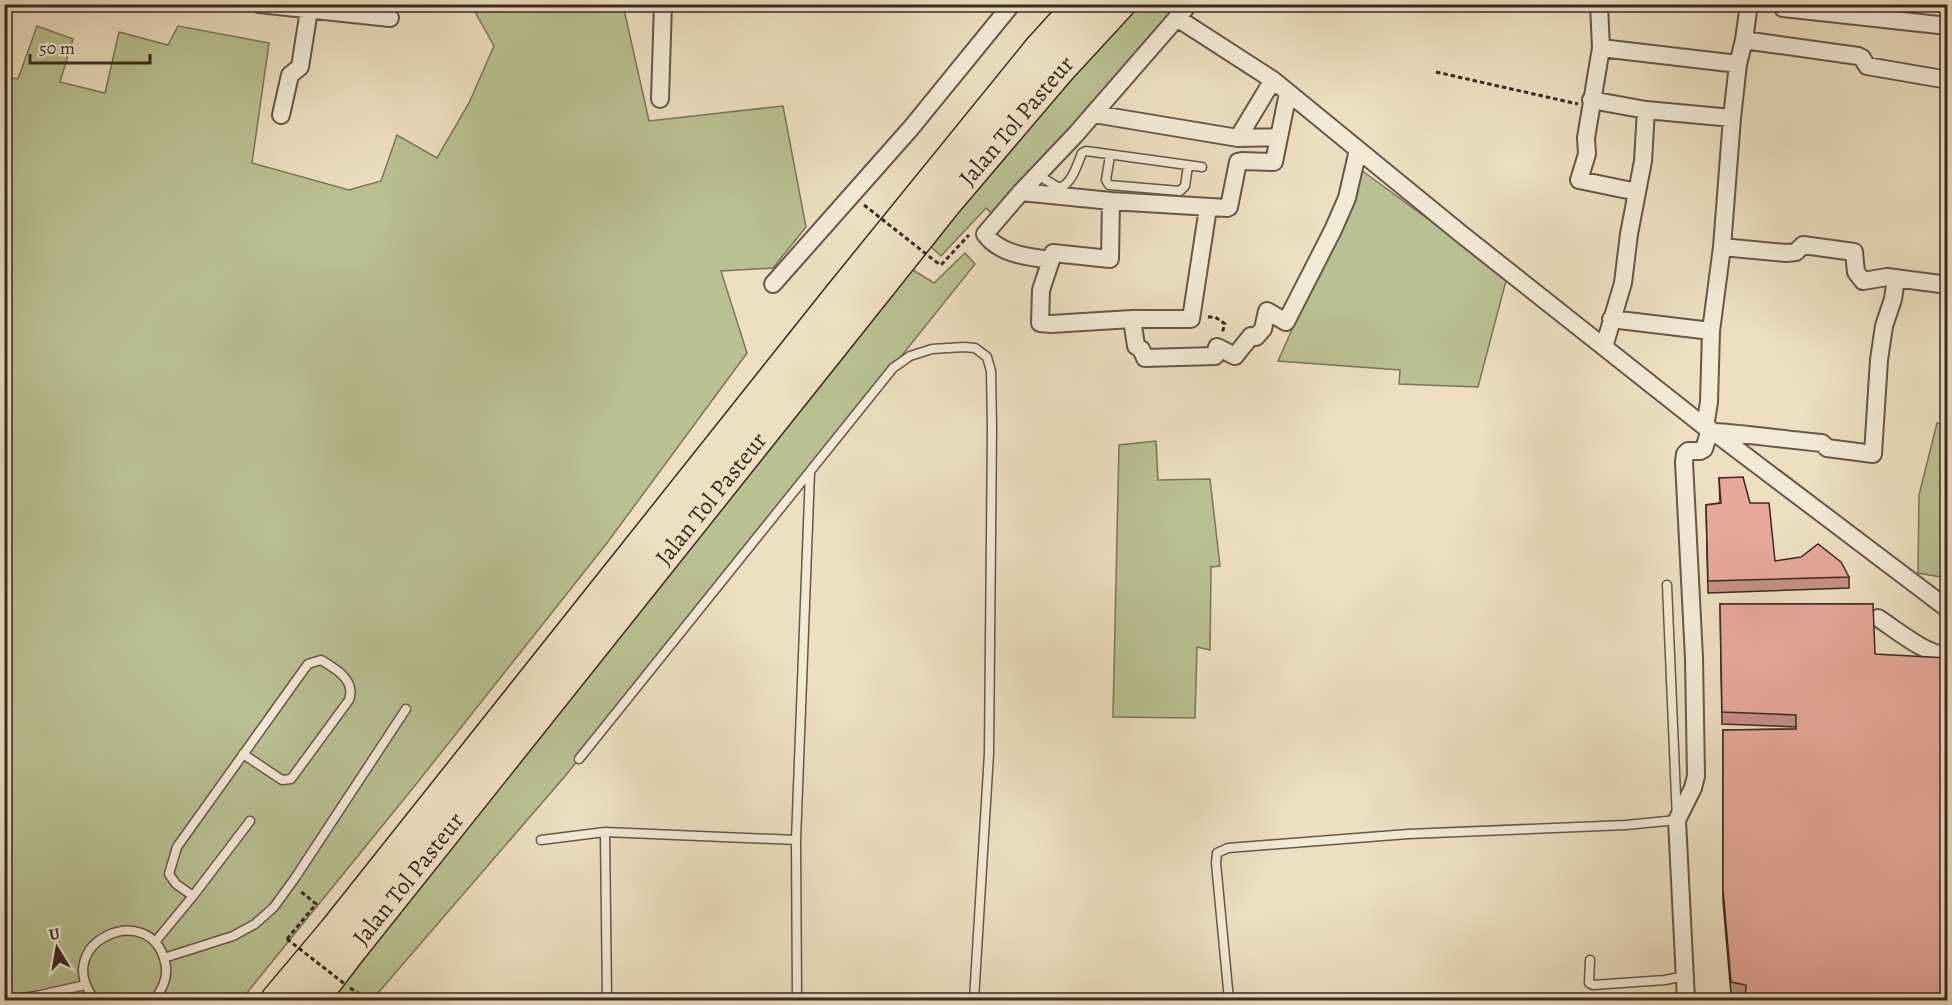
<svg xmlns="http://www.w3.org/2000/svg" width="1952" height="1005" font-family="Alegreya,serif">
<rect width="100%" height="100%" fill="#eddfc0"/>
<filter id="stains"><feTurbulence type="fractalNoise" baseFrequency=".00333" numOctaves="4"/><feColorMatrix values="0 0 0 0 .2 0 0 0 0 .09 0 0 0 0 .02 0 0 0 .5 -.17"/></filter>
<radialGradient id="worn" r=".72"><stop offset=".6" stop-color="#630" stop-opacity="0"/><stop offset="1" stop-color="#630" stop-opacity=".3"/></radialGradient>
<path fill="#b9c192" stroke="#7a755a" stroke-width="1.5" d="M468 5H623L649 121 783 106 806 227 773 268 721 271 747 353 607 543 417 783 241 1000H5L4 76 18 79 37 26 73 39 60 82 105 93 119 32 168 45 178 26 269 43 252 163 349 190 381 181 397 135 437 158 469 103 494 46 474 10Z
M1135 5H1182L993 215 986 208 941 256 927 243Z
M1357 167 1507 277 1478 387 1399 384 1400 370 1278 361 1350 199Z
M965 253 975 264 566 775 372 1000H329L910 268 934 283Z
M1937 423 1947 424V578L1918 573 1919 495Z
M1156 441 1158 480 1210 479 1220 566 1211 567 1210 650 1197 647 1195 718 1113 717 1119 445Z"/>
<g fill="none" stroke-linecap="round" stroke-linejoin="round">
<defs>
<path id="lane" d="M1110 156 1106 180 1109 185 1180 191 1185 186 1188 166
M1038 175 1059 188C1072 184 1077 165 1082 153L1086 151 1202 167
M579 759 893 368 910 356 932 349 964 347 975 348 987 357 991 371 992 427 989 753 974 1000
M605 832 607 1000
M541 840 605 832 796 840 797 1000
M796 840 810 472
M193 896 176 884 169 874 177 847 300 675 308 664 321 660C336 669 356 680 349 700L291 779 282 780 243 754
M155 942 193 896 250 821
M164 958 233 936 255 924 274 907 295 878 406 709
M1590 960 1589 983 1593 985 1665 980 1685 976
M7 1000 36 996 85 985
M95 1000C49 943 150 898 165 962 169 977 163 989 154 1000
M1229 1000 1216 863 1217 853 1228 848 1408 834 1626 825 1677 820 1667 585"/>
<path id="street" d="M259 4 390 18
M1189 4 1076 134 1021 192 985 234C999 254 1028 257 1051 260L1041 290 1040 323 1051 324 1132 319H1191L1208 208
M1599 4 1601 48 1586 138 1587 154 1579 180 1637 192
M1783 4V8L1948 26
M1177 18 1273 80 1460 233 1705 427 1714 432 1948 609
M1744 40 1858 56 1862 58 1867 66 1948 80
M1601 48 1738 64
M660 99 663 4
M1591 100 1646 110 1732 118
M1094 114 1238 138 1279 137
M281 115 290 75 300 67 309 10
M1238 138 1273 80
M1021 192 1111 201 1227 208 1229 207 1238 162 1242 161 1274 162 1288 93
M1722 247 1786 253 1796 252 1803 245 1854 252 1856 272 1863 281 1887 277 1948 285
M1051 260 1053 253 1110 259 1111 201
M773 284 911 128 1012 4
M1132 319 1136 346 1141 349 1145 358 1215 356 1217 347 1235 356 1251 336 1256 337 1263 329 1267 311 1286 322 1333 230 1347 198 1358 150
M1611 319 1711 331
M1604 347 1623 283 1629 234 1643 161 1646 110
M1705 427 1709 402 1711 331 1722 247 1732 118 1738 64 1744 40 1749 4
M1714 432C1751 434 1786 440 1822 443L1827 448 1873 454 1879 360 1884 326 1893 299 1896 278
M1878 618C1898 631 1925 654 1948 656
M1686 1000 1677 820 1693 788 1696 776 1694 658 1684 462 1685 454 1688 451H1700L1704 449 1710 429"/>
<g id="highway">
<path d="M276 1000 334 931 838 297 1040 48 1080 4"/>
<path id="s1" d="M313 1000 348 954 947 202 1060 69 1120 4"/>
</g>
</defs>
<use href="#lane" stroke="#67564a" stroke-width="11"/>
<use href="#street" stroke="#67564a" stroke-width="20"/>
<use href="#highway" stroke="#3a2923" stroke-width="33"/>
<path stroke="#3a2923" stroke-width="3" stroke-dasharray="4.5 3" stroke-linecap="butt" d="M1436 72 1578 104
M935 261 941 265 969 235
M1208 317H1215L1225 324 1222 333
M287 939 316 904 299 890
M350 988 358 993 353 1000"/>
<use href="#lane" stroke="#f3ead6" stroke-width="8"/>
<use href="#street" stroke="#f3ead6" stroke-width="16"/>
<use href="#highway" stroke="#eddfc0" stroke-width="30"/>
<path stroke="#3a2923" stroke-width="3" stroke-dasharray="4.5 3" stroke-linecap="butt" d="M864 205 935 261
M287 939 346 985"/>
</g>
<path fill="#c69084" stroke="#3a2923" stroke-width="1.5" d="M1719 478 1750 503 1775 561 1849 577V588L1708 593 1706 505 1720 503Z
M1720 604H1873L1745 996 1731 994 1723 901V730L1796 729V727L1722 724Z"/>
<path fill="#e6a899" stroke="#3a2923" stroke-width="1.5" d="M1743 477 1750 503H1769L1775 561 1801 557 1818 544 1841 562 1849 577 1708 581 1706 505 1721 503 1719 478Z
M1720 604H1873L1875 654 1947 658V1000H1745L1746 985 1731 982 1723 890V730L1796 729V715L1722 712Z"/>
<g text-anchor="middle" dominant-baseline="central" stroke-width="4.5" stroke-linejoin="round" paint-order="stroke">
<g font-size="24" fill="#3a2923" stroke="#f3ead6">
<text stroke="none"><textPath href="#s1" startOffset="1126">Jalan Tol Pasteur</textPath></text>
<text stroke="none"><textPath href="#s1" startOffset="640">Jalan Tol Pasteur</textPath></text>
<text stroke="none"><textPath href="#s1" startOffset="154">Jalan Tol Pasteur</textPath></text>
</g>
</g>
<rect width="1952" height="1005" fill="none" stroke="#eddfc0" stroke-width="24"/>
<rect x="6" y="6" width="1940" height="993" fill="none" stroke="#3a2923" stroke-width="3"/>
<rect x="12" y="12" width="1928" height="981" fill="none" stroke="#3a2923" stroke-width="1.5"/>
<g transform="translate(57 948) rotate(349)" stroke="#f3ead6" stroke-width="4.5" paint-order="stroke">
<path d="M0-4.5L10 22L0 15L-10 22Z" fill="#3a2923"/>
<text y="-9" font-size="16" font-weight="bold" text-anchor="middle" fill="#3a2923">U</text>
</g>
<path d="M30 54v9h120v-9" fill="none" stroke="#3a2923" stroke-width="3"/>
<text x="39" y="54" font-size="18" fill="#3a2923" stroke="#f3ead6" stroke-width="4.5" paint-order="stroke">50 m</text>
<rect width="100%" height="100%" filter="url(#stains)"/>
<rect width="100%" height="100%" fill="url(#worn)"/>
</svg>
